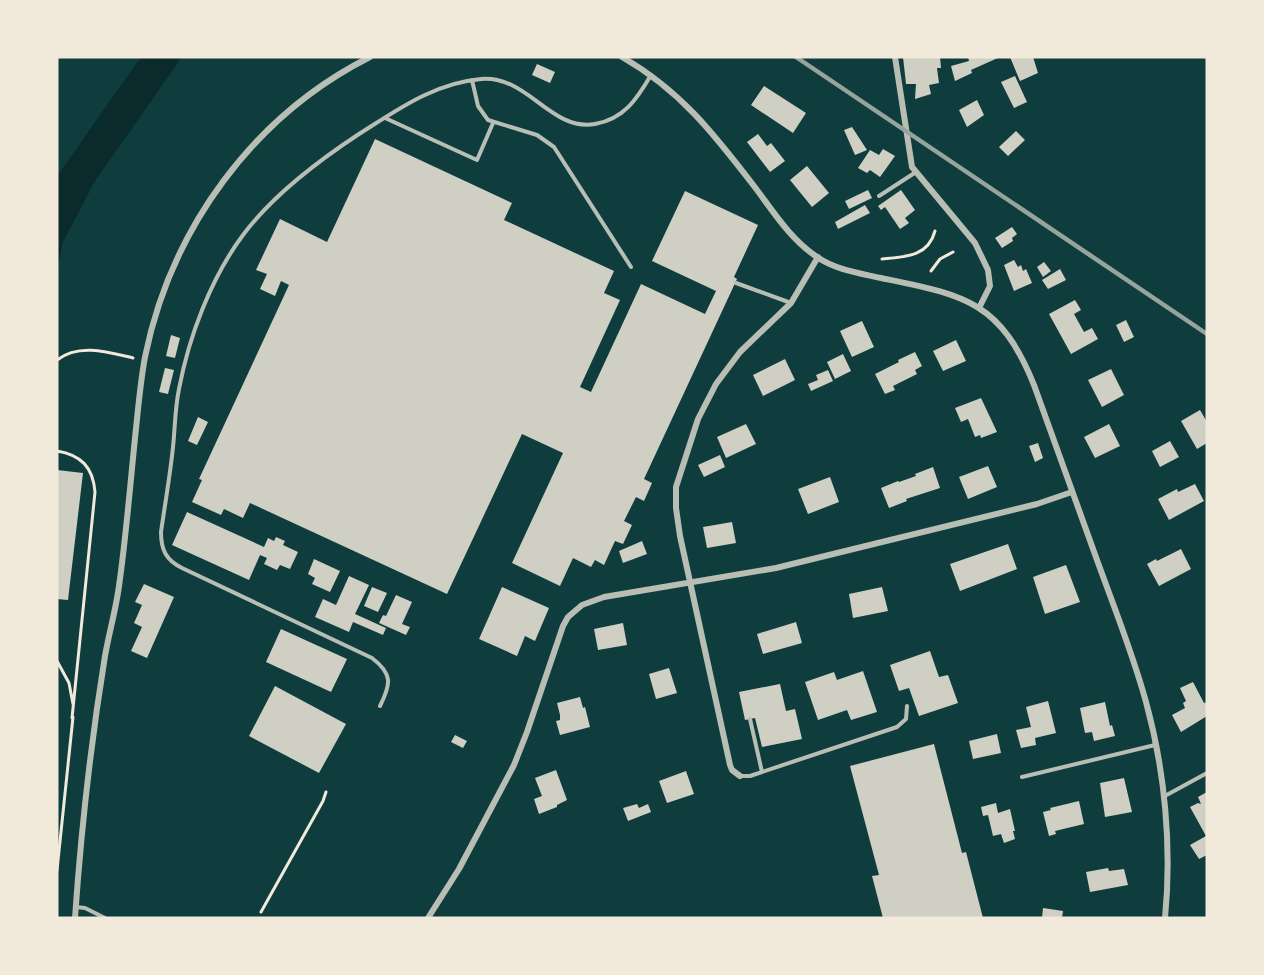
<svg xmlns="http://www.w3.org/2000/svg" width="1264" height="975" font-family="'Source Serif 4',serif">
<rect width="100%" height="100%" fill="#0f3d3e"/>
<path fill="#0a2a2b" d="M141 57H182L95 181 63 242 57 271V176Z"/>
<path fill="#cfcfc3" d="M903 57H940L941 68H937L939 83 929 85 931 94 915 99 916 84H906Z
M968 57H1000L971 70 972 73 955 81 951 66 969 61Z
M1010 57H1033L1038 73 1020 81Z
M537 64 555 72 550 83 532 75Z
M1015 76 1027 102 1014 108 1001 82Z
M764 86 806 113 793 133 751 105Z
M977 100 984 115 967 127 959 110Z
M852 127 867 150 855 155 844 130Z
M1016 131 1025 140 1008 156 999 147Z
M758 134 767 146 771 143 785 161 770 172 747 142Z
M375 139 512 203 504 220 614 271 604 293 620 300 580 387 591 392 641 284 705 314 716 291 652 261 685 191 758 225 734 277 737 279 644 479 652 483 644 501 636 497 624 521 632 525 623 544 615 541 604 565 595 560 591 567 573 558 560 586 512 563 563 453 522 434 447 594 250 503 243 518 224 509 221 515 192 502 202 480 199 479 289 285 281 281 275 296 260 289 267 274 256 270 280 219 327 242Z
M883 149 895 156 880 177 870 170 867 173 858 168 870 150 879 155Z
M807 166 829 193 812 207 790 180Z
M868 190 872 198 849 209 845 201Z
M901 190 915 210 905 218 909 223 900 229 885 207 881 210 878 206Z
M865 205 870 213 838 229 835 222Z
M1012 227 1017 234 1012 238 1013 241 1002 248 995 238Z
M1014 260 1018 267 1021 265 1023 271 1026 269 1032 283 1014 291 1004 265Z
M1044 262 1051 271 1043 277 1037 267Z
M1060 269 1066 280 1048 289 1042 280Z
M1075 300 1081 310 1074 314 1084 332 1092 328 1098 339 1071 354 1049 314Z
M1126 320 1134 337 1124 342 1116 325Z
M862 321 874 347 852 357 840 331Z
M171 335 180 338 175 358 166 356Z
M956 340 966 361 943 371 933 351Z
M915 352 922 366 915 370 917 374 893 386 895 390 885 394 875 374 899 362 898 360Z
M843 354 851 371 835 379 827 362Z
M785 359 795 380 763 396 753 375Z
M165 368 174 370 168 394 159 392Z
M1111 369 1124 395 1102 407 1088 380Z
M828 370 833 381 811 391 808 384 818 380 816 375Z
M981 398 997 432 981 438 980 435 975 437 968 419 961 422 955 408Z
M1200 410 1207 422V443L1197 449 1181 421Z
M198 417 208 422 197 445 188 441Z
M746 424 756 444 726 458 717 437Z
M1109 424 1120 446 1095 458 1084 437Z
M1170 441 1179 457 1160 467 1152 451Z
M1038 443 1043 458 1035 462 1029 446Z
M720 455 725 467 704 477 698 465Z
M988 466 997 487 968 499 959 477Z
M933 467 940 488 906 499 907 501 889 508 881 488 898 481 899 482 916 476 915 474Z
M57 470 83 473 68 600 57 599Z
M830 477 839 502 808 514 798 489Z
M1195 484 1204 501 1169 520 1158 499 1177 489 1178 492Z
M187 512 264 547 268 538 274 541 276 537 285 541 283 545 298 552 290 569 280 565 277 570 264 564 267 558 260 555 249 580 172 545Z
M732 522 736 543 707 548 703 527Z
M642 541 647 554 623 563 619 551Z
M1008 544 1017 569 960 591 950 564Z
M1181 549 1191 569 1159 586 1147 564 1156 559 1157 561Z
M314 559 340 571 330 592 312 584 315 578 308 574Z
M1066 565 1080 602 1045 614 1033 577Z
M349 576 369 585 355 614 386 628 383 635 353 622 349 632 315 617 323 599 336 605Z
M144 584 174 597 147 658 131 651 142 627 134 623 142 605 135 602Z
M372 587 387 593 378 612 364 606Z
M502 587 549 608 535 641 525 636 517 656 479 639Z
M882 587 888 611 853 618 849 594Z
M396 595 412 602 402 624 410 627 406 635 379 623 383 615 386 616Z
M796 622 802 643 763 654 757 634Z
M623 623 627 645 598 650 594 629Z
M281 629 347 659 331 692 266 662Z
M930 651 939 677 948 675 958 703 919 716 909 688 899 691 890 665Z
M669 668 677 693 656 699 649 674Z
M863 671 877 712 851 720 847 710 818 720 805 682 834 672 837 680Z
M1193 682 1204 703 1207 702V716L1181 732 1172 715 1185 708 1183 703 1186 701 1180 688Z
M780 684 786 711 795 709 802 739 762 747 755 718 745 720 739 692Z
M275 686 346 724 319 773 249 736Z
M580 697 583 708 585 707 590 727 560 735 556 721 560 720V715L557 703Z
M1048 701 1056 733 1035 738 1036 745 1021 748 1016 730 1031 727 1026 707Z
M1105 702 1110 726 1112 725 1115 736 1094 741 1092 732 1085 733 1080 708Z
M997 734 1001 753 973 759 969 741Z
M455 735 467 741 463 748 451 742Z
M934 744 962 853 966 852 983 918H883L872 876 879 875 850 766Z
M556 770 567 800 557 805V807L539 814 534 799 542 796 535 778Z
M686 771 694 794 667 803 659 781Z
M1124 778 1132 812 1105 817 1100 783Z
M1207 792V855L1199 859 1190 845 1206 836 1190 807 1198 803 1201 804 1198 797Z
M1079 801 1084 824 1055 831 1056 834 1049 836 1043 812 1051 810 1050 808Z
M996 803 998 813 1010 809 1015 831H1013L1015 839 1004 843 1001 834 993 836 988 815 983 816 981 807Z
M637 804 639 808 648 804 651 812 628 821 623 808Z
M1108 868 1109 871 1124 869 1128 885 1090 892 1086 872Z
M1043 908 1063 911 1062 918H1042Z"/>
<g fill="none" stroke-linecap="round" stroke-linejoin="round">
<path stroke="#f1e9da" stroke-width="3" d="M882 259C905 257 928 257 935 231
M931 271 940 259 953 252
M57 360C79 343 108 352 133 358
M57 451C81 455 93 467 95 492L72 718
M57 661 69 683 73 704
M57 870 73 717
M261 912 323 801 326 792"/>
<path stroke="#b8beb3" stroke-width="4" d="M472 80 478 106 488 120 537 135 554 147 631 267
M385 118 477 160 493 123
M879 196 916 172
M736 283 791 303
M380 706C391 684 393 674 372 658L182 568C166 560 161 550 161 532 165 504 170 476 173 447 175 428 175 408 179 389 189 336 211 278 243 235 272 196 318 161 359 134 397 110 434 83 481 79 528 75 551 132 595 124 624 119 637 99 651 75
M750 719 762 772
M740 776H750L897 727 906 719 907 706
M1022 777 1155 745
M1163 797 1207 773
M76 907 85 908 105 918"/>
<path stroke="#b8beb3" stroke-width="6" d="M622 57C680 90 714 134 754 186 773 211 790 239 817 257 836 270 859 273 881 278 963 295 1000 300 1034 385 1055 443 1076 502 1097 560 1114 607 1133 654 1146 702 1165 771 1172 847 1165 918
M895 57 912 167 975 243 988 270 990 286 979 308
M740 776 732 770 730 765 680 536 676 508V487L698 419 716 384 740 352 791 303 818 257
M75 918C81 831 91 742 105 656 109 633 116 609 119 586 126 537 130 487 135 438 138 411 140 384 145 357 171 229 253 116 370 57
M428 918 459 869 514 765 527 732 563 626 568 617 582 605 604 597 776 568 1037 504 1072 492"/>
<path stroke="#97a49c" stroke-width="4.5" d="M796 57 1207 334"/>
</g>
<rect width="1264" height="975" fill="none" stroke="#f1e9da" stroke-width="117"/>
</svg>
